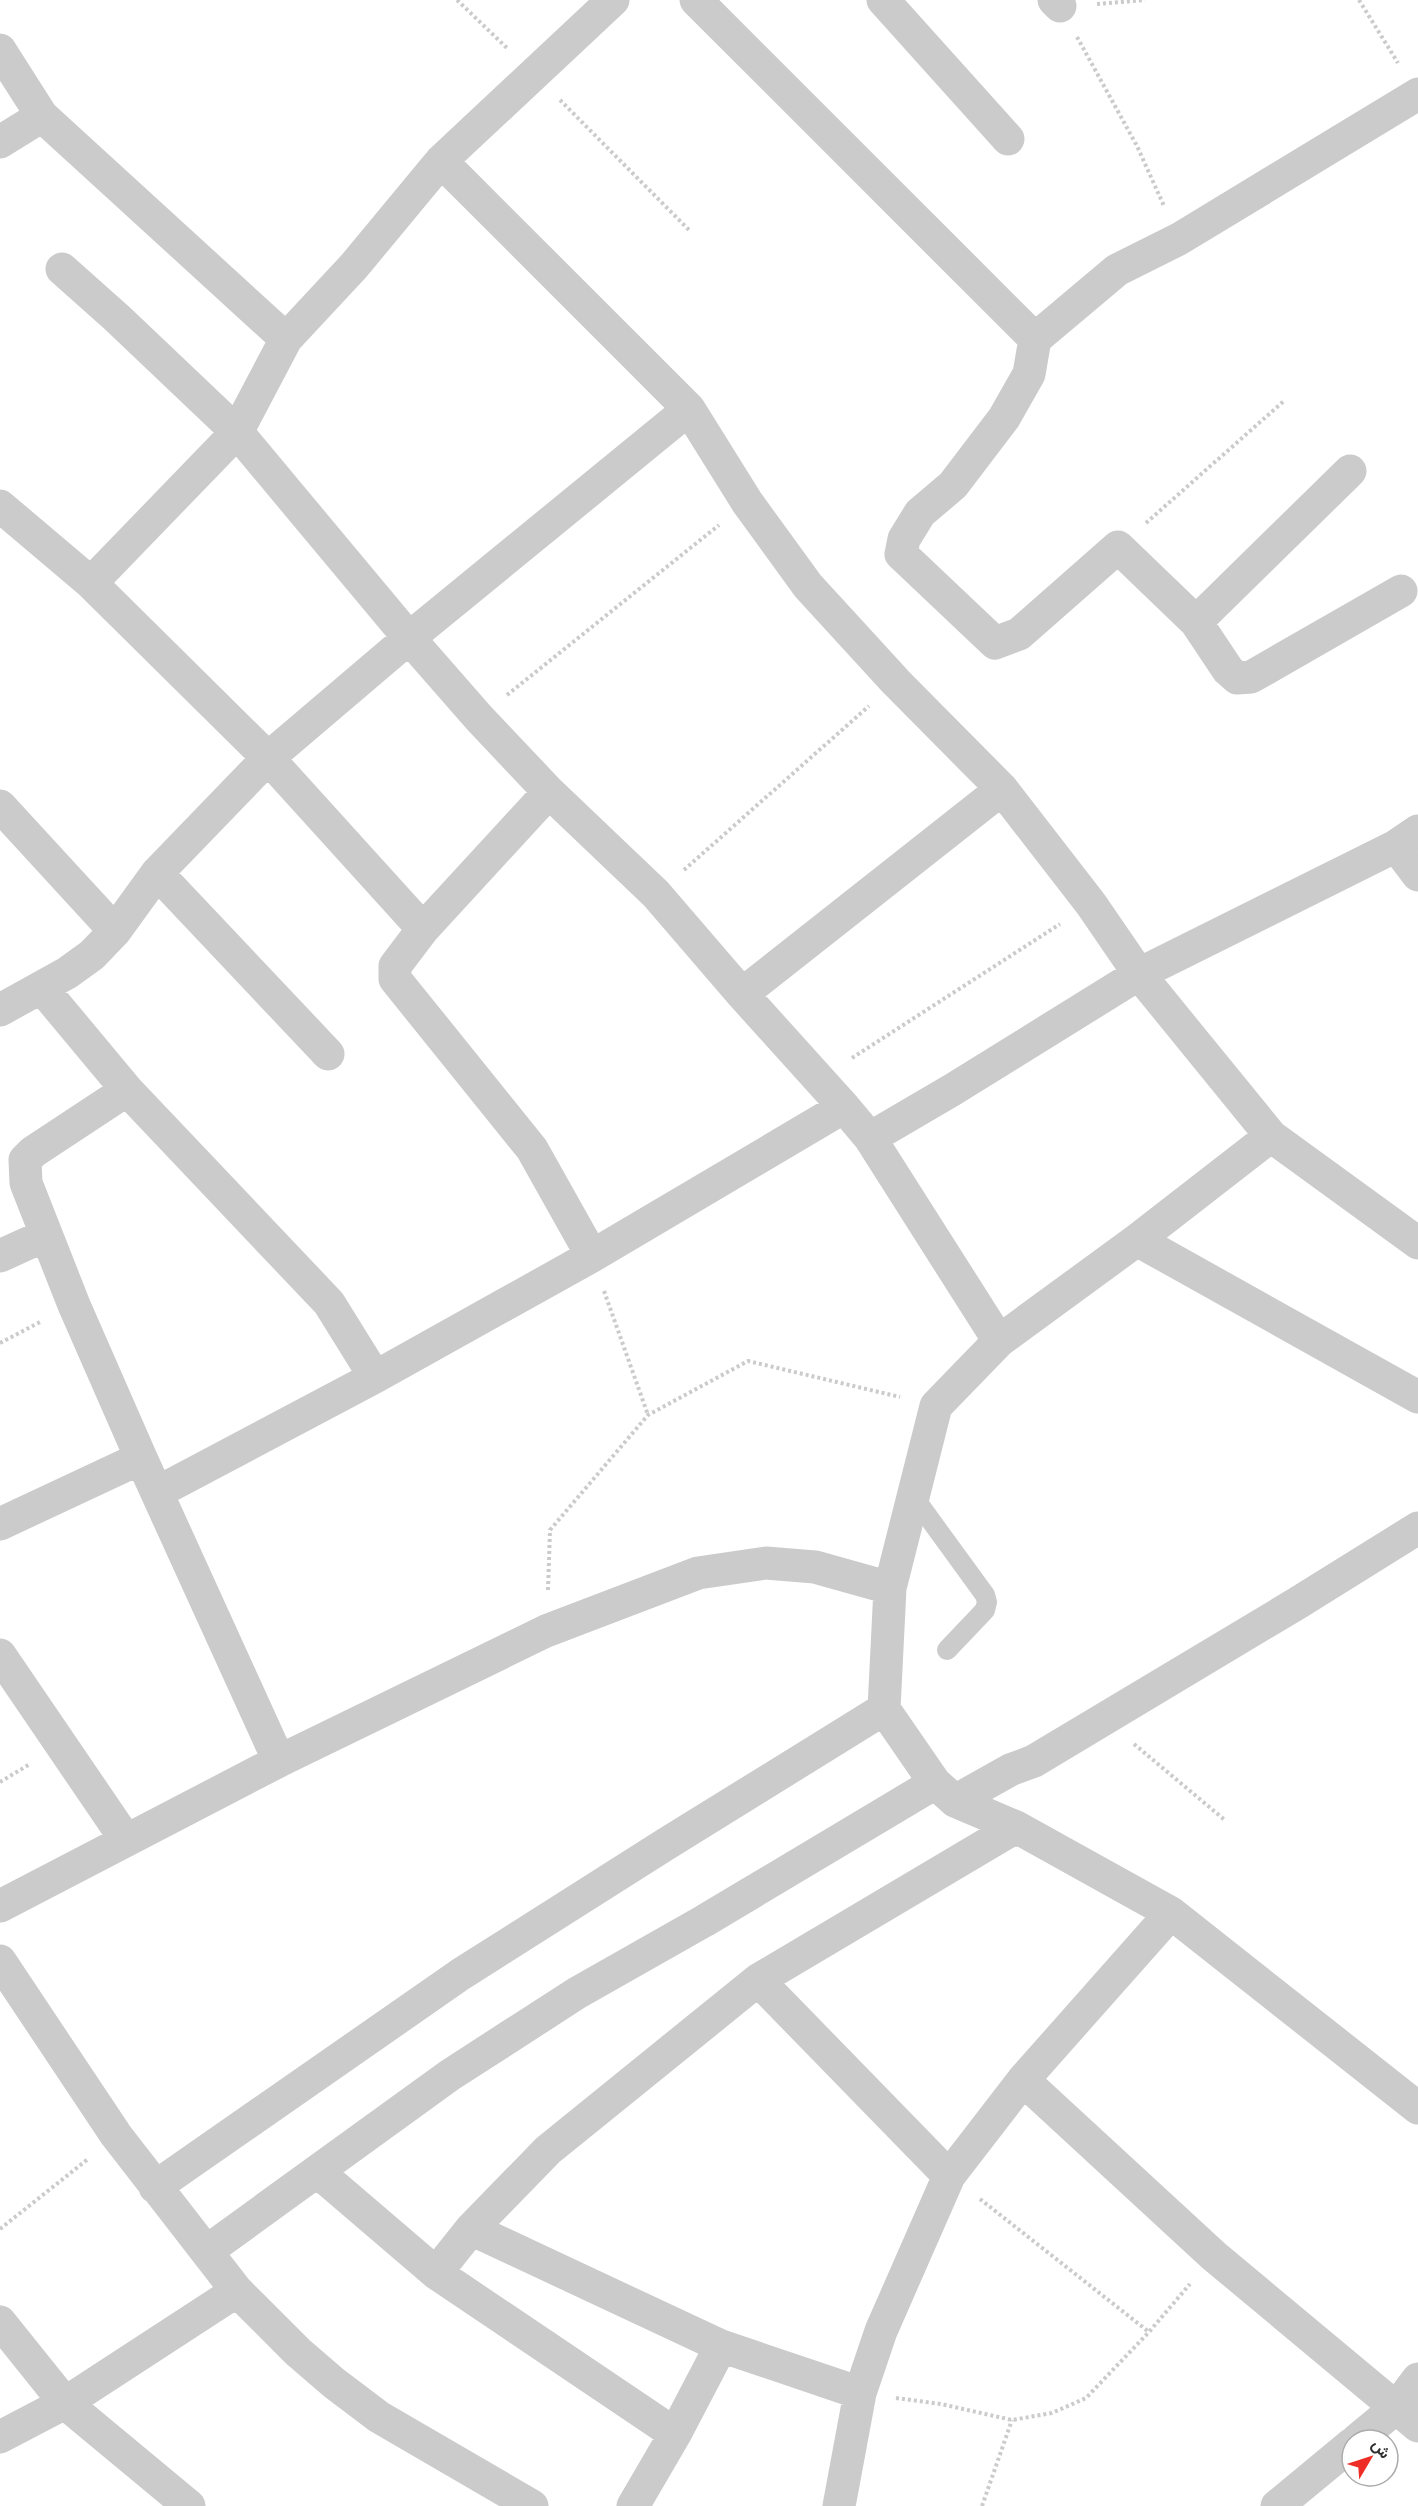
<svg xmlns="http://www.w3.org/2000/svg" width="1418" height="2506" font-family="Poppins,Vazirmatn,sans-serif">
<rect width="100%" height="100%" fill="#fff"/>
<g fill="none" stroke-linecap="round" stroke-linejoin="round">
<path stroke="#cbcbcb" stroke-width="4" stroke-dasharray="3 3" stroke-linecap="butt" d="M457 0 508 49
M1359 0 1398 63
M1097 4 1145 0
M1077 37 1137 146 1164 206
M560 100 689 230
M1146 523 1285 400
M507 695 719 525
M684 870 869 706
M852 1058 1060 924
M604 1291 648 1415
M0 1343 42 1321
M548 1590 550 1530 648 1415 748 1361 900 1397
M1134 1744 1226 1821
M0 1782 30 1764
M980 2199 1149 2332
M0 2229 88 2159
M896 2398 941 2404 1012 2420 1052 2413 1086 2398 1149 2332 1190 2284
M982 2506 1012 2420"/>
<path stroke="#cbcbcb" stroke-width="20" d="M913 1496 985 1595 987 1602 985 1610 947 1650"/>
<path stroke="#cbcbcb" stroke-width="33" d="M696 0 1035 339
M883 0 1008 139
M1054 0 1060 6
M0 50 42 116 286 339
M0 142 42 116
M441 161 689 409 747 502 808 586 896 682 1002 789 1091 904 1139 974 1271 1136 1418 1243
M62 269 117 318 237 432 409 638 479 718 549 792 656 894 742 994 844 1107 870 1138 999 1341
M0 506 91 583 268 758 423 929
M91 583 237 432 286 339 354 266 441 161 613 0
M1401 591 1251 677 1237 678 1228 670 1196 622 1118 547 1019 634 995 643 901 554 904 539 920 513 953 485 1004 418 1029 374 1035 339 1117 270 1179 239 1418 94
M1196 622 1350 471
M549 792 423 929 395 966V979L532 1149 592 1256
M0 806 115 931
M1396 846 1418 875
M157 873 328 1054
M42 988 127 1090 329 1303 375 1377
M742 994 1002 789
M0 1010 67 973 92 955 115 931 157 873 268 758 409 638 689 409
M127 1090 33 1152 25 1160 26 1183 74 1305 141 1458 279 1761
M1271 1136 1137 1240 999 1341 936 1406 890 1588 884 1709 935 1783 955 1801 1016 1827 1171 1913 1418 2108
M870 1138 952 1090 1139 974 1396 846 1418 831
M1137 1240 1418 1397
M0 1256 46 1235
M158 1492 375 1377 592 1256 844 1107
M0 1524 141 1458
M0 1655 126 1840
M955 1801 1010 1770 1034 1761 1296 1604 1418 1528
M0 1906 279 1761 546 1631 698 1573 766 1563 815 1567 890 1588
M0 1961 116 2135 237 2291 298 2352 334 2383 379 2417 532 2506
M758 1980 949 2176
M1023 2080 1214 2256 1418 2426
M318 2172 436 2273 675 2434
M155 2187 461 1974 666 1844 884 1709
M471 2229 721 2346 860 2393
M207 2251 450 2075 577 1993 704 1921 935 1783
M436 2273 471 2229 548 2150 758 1980 1016 1827
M0 2322 65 2403 189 2506
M0 2437 65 2403 237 2291
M1357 2440 1397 2407 1418 2379
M633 2506 675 2434 721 2346
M839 2506 860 2393 881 2331 949 2176 1023 2080 1171 1913
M1277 2506 1352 2444"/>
</g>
<g transform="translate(1370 2458) rotate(51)"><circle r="28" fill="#ffffff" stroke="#ababab" stroke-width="1.5"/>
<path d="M0-4.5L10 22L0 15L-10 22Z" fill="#ee2d27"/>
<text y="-9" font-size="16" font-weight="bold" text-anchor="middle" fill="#2e2e2e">ش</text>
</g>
</svg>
